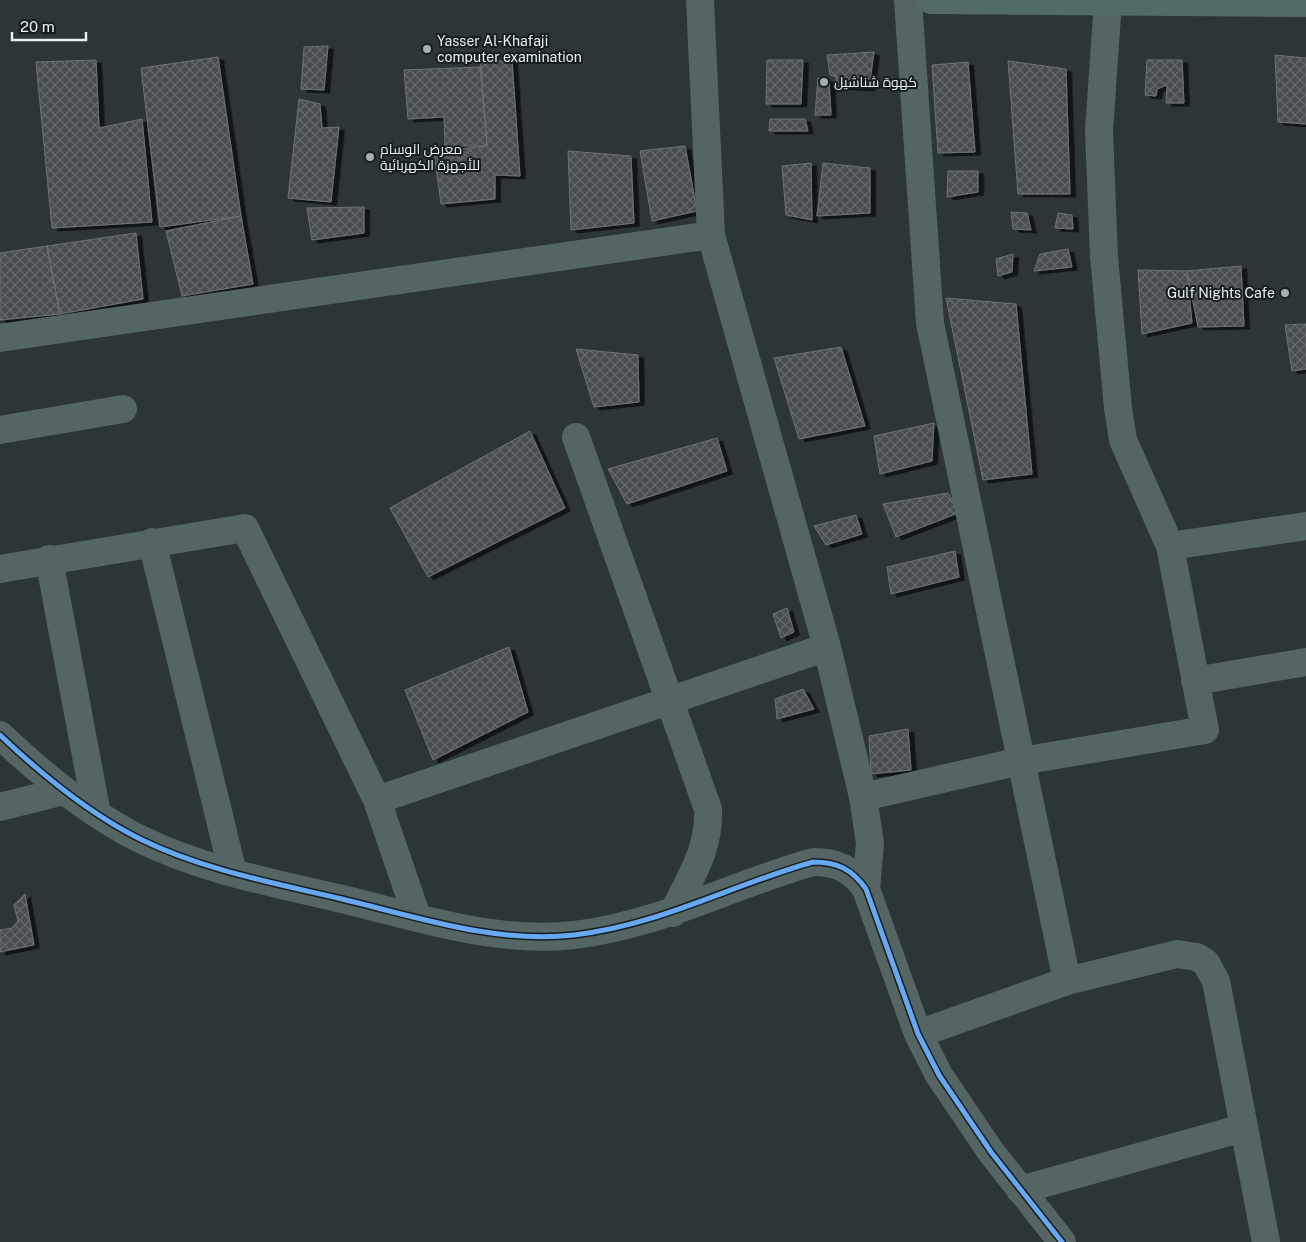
<svg xmlns="http://www.w3.org/2000/svg" width="1306" height="1242" font-family="'Public Sans',Cairo,sans-serif">
<defs>
<pattern id="building-cross-hatch" width="8" height="8" patternUnits="userSpaceOnUse" patternTransform="scale(1.25)"><rect width="8" height="8" fill="#484e51"/><path d="M0 0l8 8M0 8l8-8" fill="none" stroke="#62686a"/></pattern>
<filter id="shadow"><feDropShadow dx="5.5" dy="3" stdDeviation="0" flood-color="#0009"/></filter>
</defs>
<rect width="100%" height="100%" fill="#2c3537"/>
<path fill="url(#building-cross-hatch)" stroke="#6c7376" filter="url(#shadow)" d="M328 46 324 90 301 89 304 47Z
M874 52 869 88 836 86V77L830 75 827 55Z
M1275 55 1306 58V124L1278 122Z
M218 57 241 216 160 227 141 68Z
M96 60 99 128 142 119 152 222 52 228 36 62Z
M512 60 520 176 495 175V199L441 204 434 152 487 146 480 63Z
M767 60H803L801 104H766Z
M1147 60H1182L1184 103H1166L1167 85 1157 89 1156 96 1145 95Z
M1008 61 1066 69 1070 194H1018Z
M968 62 975 152 938 153 932 65Z
M481 67 487 146H445L444 117 408 119 404 70Z
M818 78 829 80 831 115H815Z
M299 99 320 104 322 128 339 127 331 202 288 198Z
M770 119H805L808 131H769Z
M685 146 697 211 652 221 640 151Z
M568 151 631 156 634 223 571 230Z
M811 163 812 220 786 215 782 166Z
M823 163 870 168V213L817 216Z
M948 171H978V192L947 197Z
M364 207V233L312 240 307 208Z
M1011 212 1027 213 1031 230 1013 229Z
M1058 213 1072 215 1073 229 1055 228Z
M241 216 253 284 182 296 166 231Z
M136 233 143 299 60 314 47 246Z
M47 246 60 314 0 320V253Z
M1068 249 1072 267 1034 271 1040 254Z
M1013 254 1012 272 998 276 996 259Z
M1241 266 1244 326 1198 327 1187 271Z
M1138 270 1187 271 1192 323 1142 334Z
M946 298 1016 304 1032 474 983 480Z
M1306 324V369L1292 371 1285 325Z
M841 347 865 426 799 439 774 358Z
M576 349 638 355 639 402 594 407Z
M934 423 932 461 880 474 874 436Z
M530 431 565 508 428 577 390 508Z
M717 438 727 471 627 504 608 469Z
M948 493 961 512 896 537 883 504Z
M856 515 862 534 826 545 814 526Z
M955 551 959 577 891 594 887 567Z
M787 608 794 632 781 638 773 614Z
M509 647 528 712 433 760 405 690Z
M803 689 814 709 777 719 775 699Z
M908 729 911 770 871 774 869 736Z
M25 894 34 945 0 952V930L12 928 18 921 14 905Z"/>
<g fill="none" stroke-linecap="round" stroke-linejoin="round">
<path stroke="#546564" stroke-width="28" d="M700 0 711 235 827 647 863 797 870 843 866 889
M908 0 930 323 1067 981
M0 338 711 235
M0 430 123 409
M576 437 708 809C710 849 690 878 673 913
M152 542 233 873
M1170 546 1306 526
M49 559 97 814
M0 569 245 528 377 800 417 917
M1195 681 1306 662
M0 735C42 775 88 813 140 839 203 870 274 883 342 899 417 917 496 944 574 935 660 925 731 885 813 862 837 862 852 869 866 889L918 1034 939 1075 991 1152 1062 1242
M863 797 1021 761 1205 730 1170 546 1123 440 1118 408 1104 257 1099 131 1108 1
M377 800 827 647
M0 807 64 791
M918 1034 1067 981 1177 954 1197 957 1206 963 1216 981 1266 1242
M1020 1190 1243 1128"/>
<path stroke="#526b69" stroke-width="28" d="M931 0 1306 3"/>
<defs>
<path id="cycleway" d="M0 735C42 775 88 813 140 839 203 870 274 883 342 899 417 917 496 944 574 935 660 925 731 885 813 862 837 862 852 869 866 889L918 1034 939 1075 991 1152 1062 1242"/>
</defs>
<use href="#cycleway" stroke="#171e1f" stroke-width="8"/>
<use href="#cycleway" stroke="#66a8f1" stroke-width="5"/>
</g>
<g fill="#a6afb1" stroke="#171e1f" stroke-width="2">
<circle cx="427" cy="49" r="5"/>
<circle cx="824" cy="82" r="5"/>
<circle cx="370" cy="157" r="5"/>
<circle cx="1285" cy="293" r="5"/>
</g>
<g text-anchor="middle" dominant-baseline="central" stroke-width="4" stroke-linejoin="round" paint-order="stroke">
<g font-size="14" fill="#e7f1f3" stroke="#171e1f" text-anchor="start">
<text x="437" y="41">Yasser Al-Khafaji<tspan x="437" dy="16">computer examination</tspan></text>
<text x="834" y="82">كهوة شناشيل</text>
<text x="380" y="149">معرض الوسام<tspan x="380" dy="16">للأجهزة الكهربائية</tspan></text>
<text x="1275" y="293" text-anchor="end">Gulf Nights Cafe</text>
</g>
</g>
<path d="M12 32v8h74v-8" fill="none" stroke="#e7f1f3" stroke-width="2.5"/>
<text x="20" y="32" font-size="15" fill="#e7f1f3" stroke="#171e1f" stroke-width="4" paint-order="stroke">20 m</text>
</svg>
